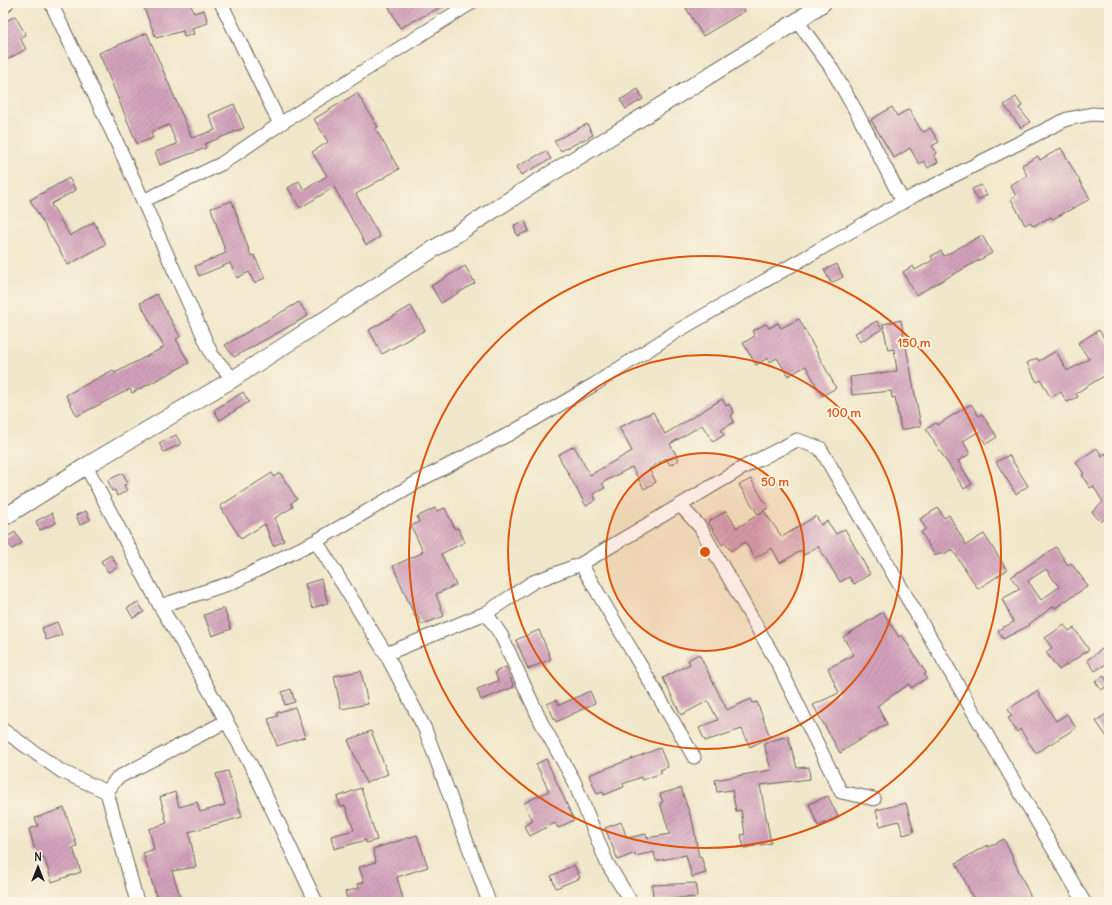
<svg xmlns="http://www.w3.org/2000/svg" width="1112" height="905" font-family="Delius,sans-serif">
<defs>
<pattern id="building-hatch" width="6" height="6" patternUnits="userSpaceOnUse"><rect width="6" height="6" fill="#d1a0ba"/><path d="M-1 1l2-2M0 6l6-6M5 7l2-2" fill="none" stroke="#b3899f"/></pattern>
</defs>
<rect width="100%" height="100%" fill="#fcf5e5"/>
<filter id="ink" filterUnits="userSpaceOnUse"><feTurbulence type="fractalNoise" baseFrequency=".025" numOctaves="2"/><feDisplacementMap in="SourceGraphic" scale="8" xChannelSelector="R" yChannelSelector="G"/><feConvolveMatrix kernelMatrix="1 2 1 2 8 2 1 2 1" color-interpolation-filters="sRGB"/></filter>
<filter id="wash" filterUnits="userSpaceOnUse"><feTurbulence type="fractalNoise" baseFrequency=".012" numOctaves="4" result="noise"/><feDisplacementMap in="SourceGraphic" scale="16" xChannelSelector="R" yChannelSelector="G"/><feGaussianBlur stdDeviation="0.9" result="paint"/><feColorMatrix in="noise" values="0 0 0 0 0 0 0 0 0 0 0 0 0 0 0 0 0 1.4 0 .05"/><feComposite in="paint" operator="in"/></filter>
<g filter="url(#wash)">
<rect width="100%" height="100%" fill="#f0e6c9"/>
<g id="blocks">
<path fill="url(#building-hatch)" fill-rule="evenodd" d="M142 3H190L194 13 204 10 208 23 192 28 194 34 184 37 183 31 156 38Z
M387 3H449L400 28Z
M683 3H741L745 11 703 36Z
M15 16 26 35 20 38 26 49 3 62V23Z
M147 33 192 138 215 130 209 115 234 104 244 128 205 144 206 148 160 165 155 152 177 144 169 125 151 132 153 138 137 144 99 53Z
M638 89 643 99 626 109 620 100Z
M357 93 378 127 375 128 399 169 356 194 380 237 366 245 334 187 300 208 288 188 299 181 304 190 327 176 312 152 328 142 314 119Z
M1016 97 1022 106 1019 108 1030 122 1021 128 1004 105Z
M892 107 897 116 909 109 921 130 924 132 930 128 939 142 932 146 937 153 934 155 938 162 928 168 924 161 919 164 910 148 894 158 871 120Z
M587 124 593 135 561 151 554 141Z
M1061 148 1090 199 1053 219 1051 217 1033 226 1030 222 1025 225 1011 199 1016 196 1010 185 1027 176 1022 165 1038 156 1040 160Z
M546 151 551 159 521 175 516 167Z
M69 178 76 190 51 204 70 236 94 222 106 244 68 265 30 200Z
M981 185 987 195 978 200 972 189Z
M232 201 251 256 254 255 265 278 254 283 249 272 237 278 230 263 199 276 195 266 226 253 211 208Z
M525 221 529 231 517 236 514 225Z
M982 235 992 253 916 295 903 272 913 266 915 270 933 260 931 256 941 251 944 256Z
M837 264 843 277 831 283 824 270Z
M465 266 475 283 441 303 431 286Z
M157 294 180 337 176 339 189 363 132 393 130 389 77 416 66 395 113 370 115 373 164 347 140 303Z
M299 302 308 316 297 322 234 357 225 345Z
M411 306 425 330 382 354 369 330Z
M799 319 836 388 822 396 806 366 788 376 777 358 770 362 768 358 756 365 743 343 755 336 752 331 766 324 769 328 778 323 781 328Z
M901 320 921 426 901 430 895 397 892 398 891 391 852 395 850 377 897 371 894 349 888 350 883 324Z
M877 321 882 329 860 342 855 333Z
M1099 330 1109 346V373L1076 393 1078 397 1067 402 1061 392 1050 397 1041 380 1037 382 1027 363 1037 358 1039 361 1056 351 1067 371 1089 359 1078 343Z
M243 392 249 402 220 420 214 410Z
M722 399 726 406 729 404 734 413 731 415 734 422 721 430 724 435 713 442 702 425 670 444 679 460 670 465 666 458 649 469 656 482 644 489 632 467 602 483 605 488 593 494 596 500 586 506 558 455 574 446 590 475 632 451 619 427 653 412 665 434Z
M971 404 979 416 982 414 997 437 986 444 978 432 963 441 970 454 958 461 972 484 964 489 926 429 936 423 937 425Z
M176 435 181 444 164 452 159 443Z
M1097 448 1102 456 1105 453 1109 460V514L1101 522 1092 512 1103 502 1093 486 1090 488 1082 475 1084 474 1076 462Z
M1009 455 1028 486 1016 494 996 462Z
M123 473 128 484 124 485 127 491 117 496 115 490 112 491 108 480Z
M272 473 274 477 280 473 297 499 291 503 293 507 275 518 284 541 273 546 265 524 241 539 220 506Z
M751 479 768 508 758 514 739 485Z
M435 508 437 511 445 508 455 529 458 528 465 542 441 554 456 585 436 594 444 616 421 625 418 616 415 617 393 566 422 553 421 552 423 551 411 526 419 522 417 517Z
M938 508 944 518 949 515 966 545 984 534 1007 570 978 589 952 549 943 555 942 552 935 556 921 532 926 529 920 519Z
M86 511 90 520 80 525 76 515Z
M726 511 737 528 764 511 782 537 816 516 821 525 827 521 836 534 845 529 870 574 854 584 849 577 840 582 818 546 804 555 802 550 780 563 772 548 755 558 745 542 731 551 725 543 722 545 708 522Z
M52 513 56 523 40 530 36 521Z
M15 532 22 543 12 549 5 538Z
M1056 547 1068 565 1071 563 1088 586 1055 608 1054 606 1029 624 1030 625 1003 639 998 630 1014 622 1002 599 1020 589 1011 577ZM1046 569 1059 587 1041 600 1028 581Z
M111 555 118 567 108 572 101 561Z
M321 579 328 603 312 608 305 584Z
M138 602 144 612 133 618 127 608Z
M224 608 231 629 212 636 204 615Z
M883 612 899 637 902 635 926 673 924 674 927 678 911 688 909 684 877 706 887 724 859 740 840 753 813 705 839 693 828 668 854 655 843 637Z
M57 622 62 635 46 640 42 628Z
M1064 625 1069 631 1074 628 1089 650 1059 670 1046 652 1052 648 1045 638Z
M539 630 551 659 528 669 516 640Z
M1109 644V662L1095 671 1087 660Z
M699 654 727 710 751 699 753 703 757 702 770 737 750 747 742 729 705 741 699 728 718 720 708 701 681 715 663 678 690 664 688 660Z
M506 667 514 687 481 700 477 689 498 681 495 672Z
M361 671 368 704 341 709 334 676Z
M1104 676 1109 685 1101 690 1095 681Z
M291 689 295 702 285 705 282 692Z
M590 691 595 703 556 722 547 704 556 700 559 705Z
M1037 691 1056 721 1067 714 1076 728 1036 753 1020 729 1017 732 1008 718 1012 716 1008 709Z
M295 707 305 737 277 746 268 719 278 716 276 713Z
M1109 712V740L1096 721Z
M371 731 388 774 366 783 348 740Z
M788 736 797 768 809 767 810 779 760 785 771 843 744 848 741 835 745 834 741 810 736 811 732 790 717 792 715 780 771 770 764 743Z
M660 748 668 767 660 770 662 773 642 780 641 777 623 784 624 787 604 795 603 792 597 794 589 775Z
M546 759 574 820 558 828 555 823 530 836 524 826 533 821 524 803 549 791 536 764Z
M228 771 242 817 189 832 196 867 172 871 182 902H158L143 853 154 849 149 829 167 823 160 797 175 792 179 807 197 802 200 812 225 805 216 774Z
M361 788 377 840 366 843V840L334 849 331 836 354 830 345 806 341 807 337 797Z
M681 788 693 824 699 857 701 856 706 873 692 877 686 855 656 861 654 852 635 856V853L618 860 605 828 621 822 627 838 646 834 647 838 670 834 660 803 663 802 660 794Z
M828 796 838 817 818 826 809 804Z
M906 803 914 832 903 835 899 821 880 826 876 810Z
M64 808 77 846 73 848 81 872 52 882 44 857 40 858 38 853 36 854 29 829 38 826 35 818Z
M417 835 428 867 397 877 404 902H348L345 892 359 888 357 884 364 882 359 867 376 862 373 849Z
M1004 839 1033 902H975L956 863 987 845 988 847Z
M574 865 580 878 556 888 551 876Z
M696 883 697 897 653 900 652 885Z"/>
</g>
</g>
<g filter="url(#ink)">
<use href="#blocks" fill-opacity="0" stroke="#666359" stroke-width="1"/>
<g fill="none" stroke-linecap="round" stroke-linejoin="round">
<defs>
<path id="minor" d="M51 3 114 136 212 355 233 379
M221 3 280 124
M3 8 7 3
M797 21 830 66 857 113 903 202
M143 201 221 164 280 124 471 3
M86 466 160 606 182 642 253 769 316 902
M680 505 700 527 778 664 841 792 874 799
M316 541 386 654 425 729 489 902
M581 564 694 757
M160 606 231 583 316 541 426 477 511 433 595 384 679 330 862 225 915 195 1067 119 1092 114 1109 115
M486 613 501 635 541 722 574 781 607 863 631 902
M386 654 486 613 533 582 581 564 744 467 797 440 820 448 1084 902
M3 730 61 771 107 792
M137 902 107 792 117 778 227 721"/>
<path id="major" d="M3 518 86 466 233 379 520 193 797 21 823 3"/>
</defs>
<use href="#minor" stroke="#666359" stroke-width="15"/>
<use href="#major" stroke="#666359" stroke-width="18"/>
<use href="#minor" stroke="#fff" stroke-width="13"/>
<use href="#major" stroke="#fff" stroke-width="16"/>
</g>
</g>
<circle cx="705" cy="552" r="99" fill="#de560d" fill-opacity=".12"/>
<g fill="none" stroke="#de560d" stroke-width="2">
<circle cx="705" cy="552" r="99"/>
<circle cx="705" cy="552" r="197"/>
<circle cx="705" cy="552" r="296"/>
</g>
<circle cx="705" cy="552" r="6" fill="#de560d" stroke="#fcf5e5" stroke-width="2"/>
<g font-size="12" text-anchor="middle" font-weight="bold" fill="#de560d" stroke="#fcf5e5" stroke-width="4" stroke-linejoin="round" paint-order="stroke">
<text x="914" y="347">150 m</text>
<text x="844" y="417">100 m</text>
<text x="775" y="486">50 m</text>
</g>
<rect width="1112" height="905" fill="none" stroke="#fcf5e5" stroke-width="16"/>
<g transform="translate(38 867)" stroke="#fcf5e5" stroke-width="3" paint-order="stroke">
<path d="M0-3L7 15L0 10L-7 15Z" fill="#1c1c1c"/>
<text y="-6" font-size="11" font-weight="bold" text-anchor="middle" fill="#1c1c1c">N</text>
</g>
</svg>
